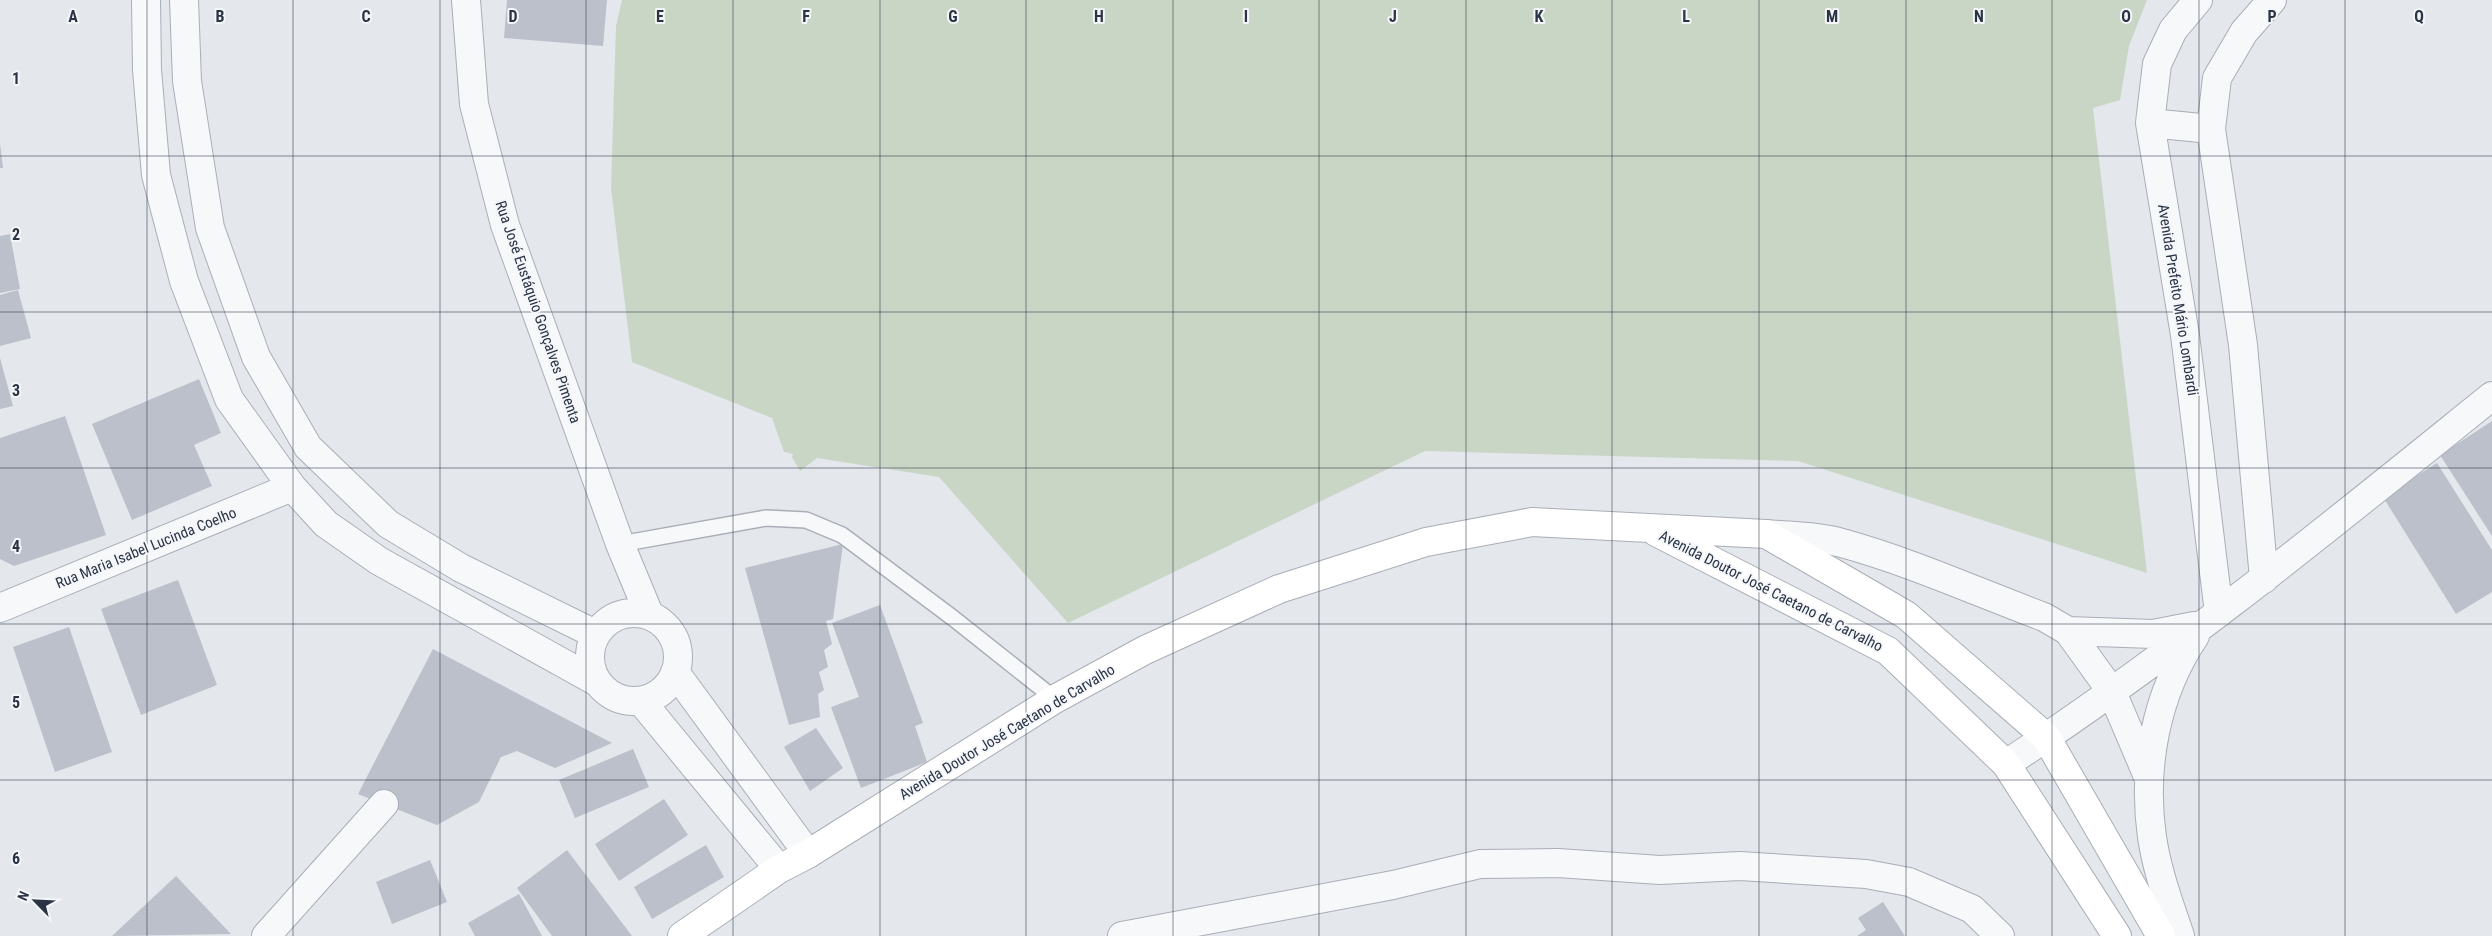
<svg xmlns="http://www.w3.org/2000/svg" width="2492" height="936" font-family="'Roboto Condensed',sans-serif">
<rect width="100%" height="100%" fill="#e4e7ec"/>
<path fill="#c9d6c5" d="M622 0H2147L2129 46 2120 100 2093 108 2147 573 1798 461 1425 451 1068 623 939 477 817 458 800 471 792 457 793 454 784 452 772 418 632 362 611 188 616 26Z"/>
<path fill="#bbc0ca" d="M507 0H607L603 46 504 38Z
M0 144 3 168H0Z
M10 234 20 289 0 293V236Z
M18 290 31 338 0 346V295Z
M0 358 13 406 0 409Z
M199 379 221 433 194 445 212 486 132 520 92 424Z
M65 416 106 535 14 566 0 559V438Z
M2492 421V536L2440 455Z
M2437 463 2492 550V592L2456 614 2383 497Z
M843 544 833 619 826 621 832 644 824 650 828 667 819 672 824 690 818 694 820 717 789 725 745 568Z
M178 580 217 685 141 715 101 609Z
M880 605 923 723 915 726 927 762 861 788 831 707 859 697 832 623Z
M69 627 112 752 55 772 13 647Z
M433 649 612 743 555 768 517 751 501 757 479 802 437 825 358 794Z
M816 728 843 768 810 791 784 747Z
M633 749 649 787 575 818 559 780Z
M664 799 688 835 619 881 595 844Z
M706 845 724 877 652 919 634 887Z
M567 850 632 936H552L517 888Z
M430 860 447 902 392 924 376 882Z
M176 876 231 934 112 936Z
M519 894 542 936H475L468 923Z
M1883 902 1905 936H1857L1866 930 1858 918Z"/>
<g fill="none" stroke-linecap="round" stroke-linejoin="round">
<defs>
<path id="service" d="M620 544 766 518 806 520 842 535 953 618 1055 699"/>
<path id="minor" d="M146 0 147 70 156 175 184 281 229 399 292 487 326 524 379 561 597 682
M184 0 187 81 210 228 256 357 308 447 388 524 461 568 595 634
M466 0 474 104 505 225 620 544 649 614
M2198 0 2173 30 2157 64 2150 123 2185 335 2219 613
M2150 123 2211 129
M1766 534C1791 536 1817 536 1842 543 1911 562 1977 592 2044 617L2068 631 2112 692 2149 779
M2264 579 2243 345 2211 129 2217 78 2244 32 2272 0
M0 608 292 487
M590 657a44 44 0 1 1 88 0a44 44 0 1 1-88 0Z
M2068 631 2153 634 2194 626
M675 672 808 854
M641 701 779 869
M2006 764C2176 653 2333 524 2492 396
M266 936 384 804
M1122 936 1393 885 1480 864 1558 863 1660 870 1740 866 1866 874 1909 882 1972 909 2000 936
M2180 936C2169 903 2157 871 2152 837 2142 767 2156 694 2195 636"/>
<path id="secondary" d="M1656 532 1888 651 2006 764 2117 936
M682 936 779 869 808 854 1055 699 1145 650 1279 589 1426 542 1532 522 1766 534 1906 615 2046 737 2161 936"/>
</defs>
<use href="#service" stroke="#a9aeb7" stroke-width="18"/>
<use href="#minor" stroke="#a9aeb7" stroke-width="30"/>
<use href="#secondary" stroke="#a9aeb7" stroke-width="30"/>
<use href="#service" stroke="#f7f8fa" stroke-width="15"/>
<use href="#minor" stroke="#f7f8fa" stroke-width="28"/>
<use href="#secondary" stroke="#fff" stroke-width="28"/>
</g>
<path fill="none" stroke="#2b3445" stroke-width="1" stroke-opacity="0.55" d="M147 0V936M293 0V936M440 0V936M586 0V936M733 0V936M880 0V936M1026 0V936M1173 0V936M1319 0V936M1466 0V936M1612 0V936M1759 0V936M1906 0V936M2052 0V936M2199 0V936M2345 0V936M0 156H2492M0 312H2492M0 468H2492M0 624H2492M0 780H2492"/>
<g text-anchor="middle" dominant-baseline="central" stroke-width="4" stroke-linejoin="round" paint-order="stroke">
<g font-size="15" fill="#2b3445" stroke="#f4f6f9">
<text transform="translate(2178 300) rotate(81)">Avenida Prefeito Mário Lombardi</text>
<text transform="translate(538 312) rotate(71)">Rua José Eustáquio Gonçalves Pimenta</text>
<text transform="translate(146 548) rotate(-22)">Rua Maria Isabel Lucinda Coelho</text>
<text transform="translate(1771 591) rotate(27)">Avenida Doutor José Caetano de Carvalho</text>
<text transform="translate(1007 732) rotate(-31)">Avenida Doutor José Caetano de Carvalho</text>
</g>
</g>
<g font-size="16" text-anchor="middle" font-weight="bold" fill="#2b3445" stroke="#f4f6f9" stroke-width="4" stroke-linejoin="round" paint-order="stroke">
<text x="73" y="22">A</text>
<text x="220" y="22">B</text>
<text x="366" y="22">C</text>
<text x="513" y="22">D</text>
<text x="660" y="22">E</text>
<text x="806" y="22">F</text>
<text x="953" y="22">G</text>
<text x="1099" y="22">H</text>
<text x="1246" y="22">I</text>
<text x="1393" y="22">J</text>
<text x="1539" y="22">K</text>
<text x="1686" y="22">L</text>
<text x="1832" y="22">M</text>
<text x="1979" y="22">N</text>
<text x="2126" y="22">O</text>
<text x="2272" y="22">P</text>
<text x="2419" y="22">Q</text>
<text x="16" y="84">1</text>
<text x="16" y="240">2</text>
<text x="16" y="396">3</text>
<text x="16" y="552">4</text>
<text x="16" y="708">5</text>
<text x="16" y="864">6</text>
</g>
<g transform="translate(35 901) rotate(294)" stroke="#f4f6f9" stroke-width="4" paint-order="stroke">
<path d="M0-4L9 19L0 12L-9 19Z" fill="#2b3445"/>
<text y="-8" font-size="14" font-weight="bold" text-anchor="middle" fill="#2b3445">N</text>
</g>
</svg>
